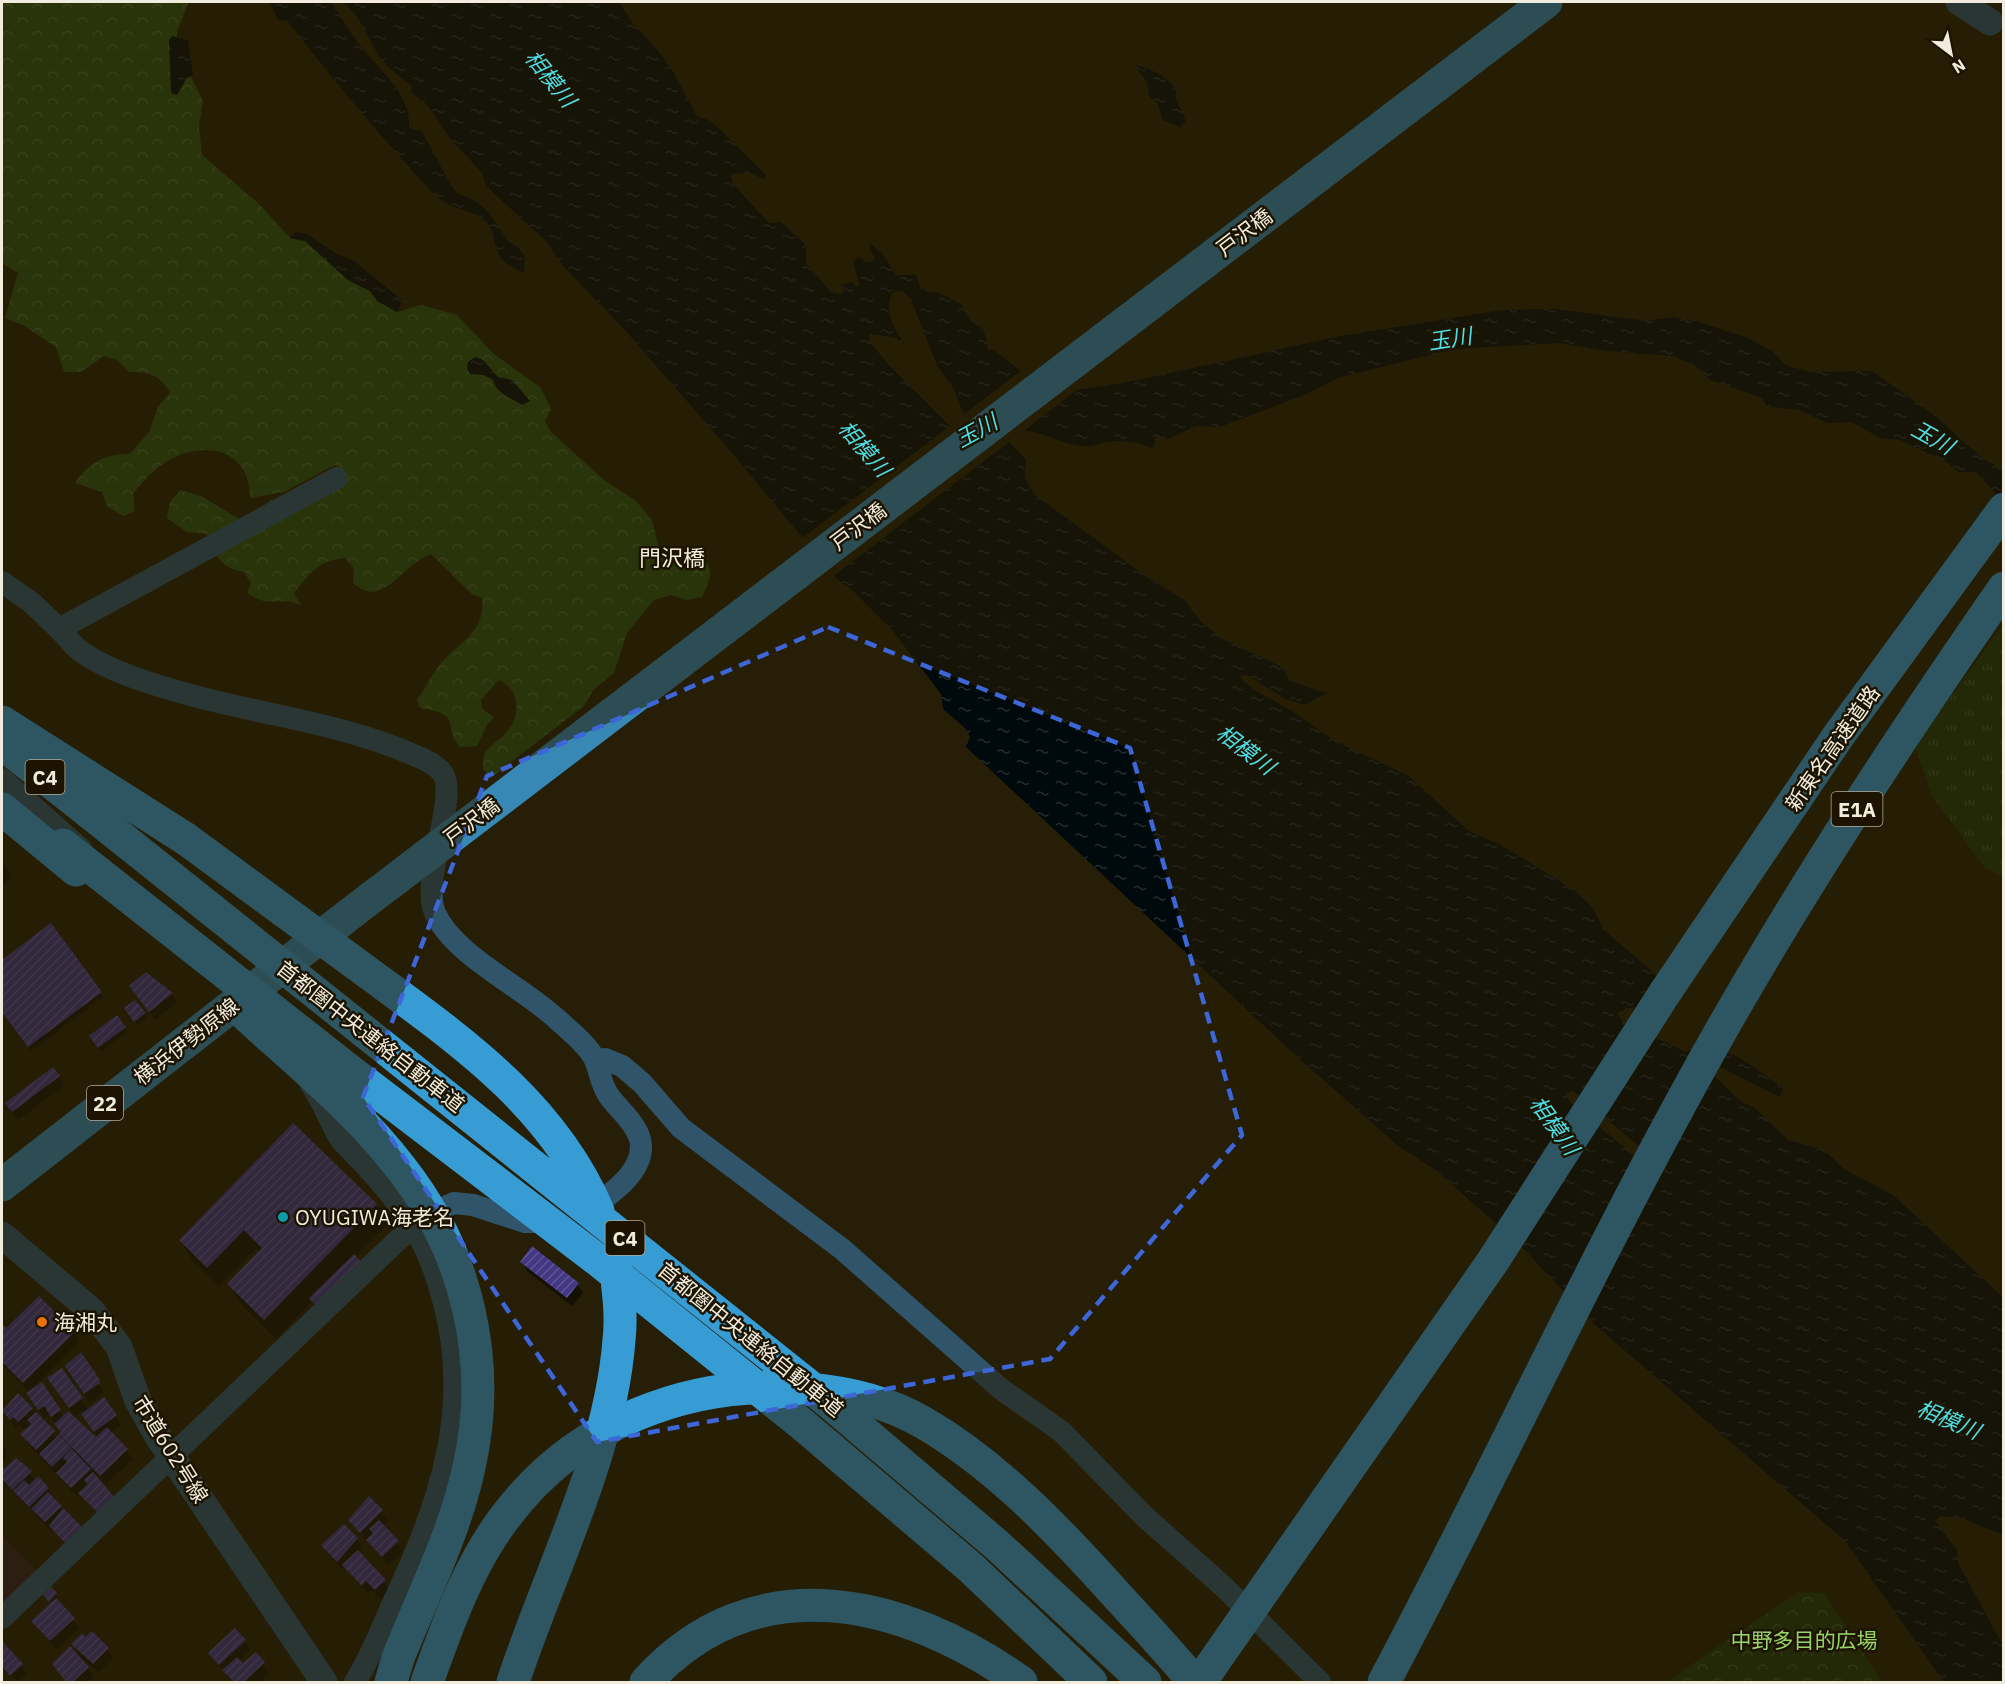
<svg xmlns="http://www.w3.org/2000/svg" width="2005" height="1684" font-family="'IBM Plex Sans','Noto Sans JP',sans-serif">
<defs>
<pattern id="grass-tufts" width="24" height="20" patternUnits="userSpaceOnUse" patternTransform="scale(1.5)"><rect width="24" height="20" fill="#21390a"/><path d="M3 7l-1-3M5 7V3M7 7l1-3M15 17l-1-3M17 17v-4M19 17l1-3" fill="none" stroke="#42562d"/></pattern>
<pattern id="forest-crowns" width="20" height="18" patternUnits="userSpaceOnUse" patternTransform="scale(1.5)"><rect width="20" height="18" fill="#305010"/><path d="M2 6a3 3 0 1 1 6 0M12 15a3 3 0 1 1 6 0" fill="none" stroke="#4e6932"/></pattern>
<pattern id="park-crowns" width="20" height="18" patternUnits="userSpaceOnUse" patternTransform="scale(1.5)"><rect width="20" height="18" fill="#21390a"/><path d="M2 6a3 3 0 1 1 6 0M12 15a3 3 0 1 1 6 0" fill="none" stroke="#42562d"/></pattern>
<pattern id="water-ripples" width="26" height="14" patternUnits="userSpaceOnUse" patternTransform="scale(1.5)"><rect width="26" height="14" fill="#00090b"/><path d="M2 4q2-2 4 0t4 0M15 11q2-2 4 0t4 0" fill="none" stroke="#262d2e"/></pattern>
<pattern id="building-hatch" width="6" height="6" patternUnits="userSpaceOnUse" patternTransform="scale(1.5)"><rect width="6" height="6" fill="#443884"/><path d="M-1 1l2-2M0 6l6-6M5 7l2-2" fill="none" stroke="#5f5595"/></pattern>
</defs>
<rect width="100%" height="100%" fill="#261e06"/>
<path fill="#33201e" d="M2 1534 41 1576 2 1613Z"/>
<path fill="url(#grass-tufts)" d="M2003 625V876L1985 868 1932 796 1915 745Z"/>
<path fill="url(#forest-crowns)" d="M2 2H189L177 31V49L203 101 199 126 202 155 259 204 290 238 305 241 348 280 370 291 378 301 397 312 421 305 457 315 494 354 541 388 551 409 545 421 550 431 604 480 636 501 652 520 660 553 666 563H683L702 556C715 571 710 580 702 597L686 600 671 595 654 600 627 633 614 673 594 689 584 706 490 778 483 769C483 765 483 759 484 755 489 746 497 741 504 735 521 719 522 690 499 680L481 700 482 709 494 717 487 725 477 746 460 747C441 724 465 715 420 708L417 699C425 690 429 680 435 671 453 644 487 635 482 598L472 594 431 554C409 563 396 584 380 590 369 595 361 589 353 583L354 569 345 558C318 560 310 574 294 593L301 605C279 595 271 610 247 593L251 583 244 572C220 568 215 555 207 534L187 532 167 518 170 502 180 490 201 496 246 523 256 518 270 500H284L346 474 335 465 284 492 250 498C250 454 213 440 175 457 158 465 144 479 133 494L135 511 123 516 107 506 102 492 75 483C89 462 105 454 130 454L149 432 158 407 170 392C159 374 149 372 129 372L117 360 104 356 81 372H64L56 347 23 325 5 318 18 273 2 263Z"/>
<path fill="url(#park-crowns)" d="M1799 1592 1824 1593 1882 1682H1666Z"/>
<path fill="url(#water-ripples)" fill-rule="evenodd" d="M270 2H331C342 17 351 35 363 49 383 73 411 95 409 128L422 132 451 185 457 193 477 202 488 212 509 242 519 248 525 257 524 273C517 269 507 265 501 258 492 247 497 232 485 221 473 210 454 210 440 199 424 186 411 168 396 152 358 110 323 66 287 21L278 20Z
M342 2H619L634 25 657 49 672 70 697 116 711 121 765 174V179L747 173 731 174 732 183 769 223 781 222 806 245V263L831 292 840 294 845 291 841 285 853 282 857 288 859 284 853 261 859 257 866 262H872L875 258 869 247 871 244 882 253 896 275H916L921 289 942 294 961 304 971 321 984 330 988 350 993 349 1022 372 1056 393 1123 383 1341 336 1502 310 1555 309 1647 321 1673 317 1699 322 1748 338 1772 351 1787 366 1811 372 1872 371 1933 414 1982 458 2003 470V497L1995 493 1976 472H1958L1947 462 1900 440 1880 438 1851 422 1827 423 1799 410 1766 406 1763 398 1710 380 1696 366 1673 356 1606 351 1559 343 1454 349 1341 377 1304 395 1220 427 1196 426 1168 439 1156 436 1154 446 1151 448C1140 442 1118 440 1106 442 1098 444 1091 447 1083 446 1060 444 1041 430 1016 430L1008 441 1026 459 1025 478 1034 494 1148 578 1185 600 1201 622 1224 640 1282 667 1290 681 1326 693 1305 705 1285 699 1247 675 1239 677 1253 689 1292 711 1335 741 1407 775 1469 831 1503 846 1574 890 1592 907 1604 930 1654 973 1678 1008H1628L1617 1013 1624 1023 1686 1052C1691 1050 1698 1046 1704 1046 1734 1049 1761 1072 1783 1089L1780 1097 1712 1063 1706 1068 1740 1101 1755 1108 1788 1140 1824 1150 1844 1169 1893 1195 2003 1297V1535L1961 1518 1941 1516 1935 1521 1957 1550 1958 1563 2003 1645V1682H1944L1845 1541 1594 1324 1522 1247 1437 1171 1398 1146 1292 1052 966 747 970 737 966 729 943 709 941 694 893 631 850 588 838 580 720 439 623 328 563 266 545 240 486 186 482 173 450 138 428 106 411 92 412 86C405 81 383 63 379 57 368 38 361 15 342 2ZM902 291 910 298 936 363 954 390 965 417 963 427 955 431 889 365 868 340 870 334 896 338 905 344C894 330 883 309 893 292ZM1573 1091 1662 1165 1665 1168 1661 1175H1657L1570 1102 1566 1096 1568 1092Z
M172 36 188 40 193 75 187 78 177 95 171 93 169 41Z
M1134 65C1152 69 1164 74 1176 89V99L1186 121 1180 127 1163 120 1157 103 1149 96 1147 82Z
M295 232 307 234 335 253 354 261 403 301 397 312 377 301 370 291 348 280 305 241 290 238Z
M475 357 483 360 498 377 512 380 530 401 522 405C512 398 496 394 493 380L484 375 470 374 467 369 468 362Z"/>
<path fill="#261e06" d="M1023 369 1056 390 1082 386 1021 433H1018L1013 439 832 577 801 539 951 425 955 427 960 425 962 416Z"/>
<path fill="#0007" d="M2 860 11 876 2 888Z
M50 926 103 997 31 1051 2 1011V962Z
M146 974 172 994 177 1003 155 1020 131 986Z
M128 1013 144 1014 147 1018 138 1025Z
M124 1028 127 1032 101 1051 93 1040Z
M59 1077 64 1086 18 1120 7 1104Z
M376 1205 387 1225 355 1257 316 1307 312 1301 276 1339 240 1303 229 1284 260 1252 256 1248 219 1286 192 1260 181 1241Z
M522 1262 577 1284 583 1293 572 1306 527 1271Z
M2 1325 6 1330 74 1333 79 1342 33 1388 42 1384 64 1417 101 1442 82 1412 75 1416 55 1387 62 1370 89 1410 104 1399 121 1425 111 1433 133 1459 106 1484 97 1475 96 1477 104 1521 80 1493 77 1497 28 1444 22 1434 25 1432 19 1425 16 1428 3 1410 18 1395 57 1439 67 1444 50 1414 44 1418 29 1392 2 1364Z
M80 1354 104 1393 90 1403 72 1376Z
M2 1443 7 1453 5 1455 7 1459 2 1463Z
M21 1463 36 1481 48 1489 63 1511 74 1554 52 1529 51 1531 2 1481V1468L4 1471Z
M369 1498 388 1520 383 1525 403 1551 388 1565 350 1520Z
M357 1539 362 1548 358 1552 390 1590 381 1599 372 1590 368 1594 346 1568 343 1570 328 1554 323 1545Z
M51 1589 58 1598 56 1600 79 1628 56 1649 33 1621 52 1604 47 1599Z
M85 1639 107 1649 113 1658 99 1672 79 1656 73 1644Z
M245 1641 250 1650 239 1661 243 1665 256 1654 269 1673 263 1678 267 1682H232L210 1653Z
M2 1644 27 1674 18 1682 2 1664Z
M88 1667 93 1677 87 1682H66L59 1673Z"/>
<path fill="url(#building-hatch)" d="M51 923 102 992 28 1047 2 1012V960Z
M146 972 173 993 149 1012 129 986Z
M135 1000 146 1013 134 1022 124 1008Z
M117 1015 126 1027 98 1048 89 1036Z
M53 1067 60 1076 12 1112 5 1103Z
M293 1123 377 1204 264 1320 227 1284 262 1248 244 1230 207 1268 179 1240Z
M532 1246 579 1283 567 1298 520 1262Z
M354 1254 362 1263 317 1307 309 1298Z
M39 1296 75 1332 23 1383 2 1362V1323L6 1328Z
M81 1352 100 1380V1383L84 1394 65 1366Z
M62 1368 83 1398 69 1408 47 1378Z
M42 1382 61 1410 51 1417 44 1406 38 1410 26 1393Z
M18 1393 33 1408 18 1422 13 1417 10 1420 2 1411Z
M104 1397 117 1415 94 1432 81 1414Z
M68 1411 96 1437 107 1427 128 1449 100 1476 59 1434 61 1432 54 1424Z
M36 1412 55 1431 36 1450 20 1434 31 1424 27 1420Z
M59 1435 72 1448 52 1467 39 1454Z
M72 1449 91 1469 71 1488 56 1473 67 1462 63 1458Z
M16 1458 32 1471 12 1490 2 1479V1466L4 1469Z
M93 1472 114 1497 98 1513 78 1493 88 1484 84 1480Z
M38 1476 49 1488 29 1507 13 1491 24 1480 29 1485Z
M48 1492 62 1506 45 1522 31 1509Z
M369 1496 383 1510 360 1533 348 1520Z
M63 1508 85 1530 68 1546 49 1526Z
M379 1520 399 1541 382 1557 366 1540 373 1533 369 1529Z
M344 1524 358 1538 337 1562 321 1545Z
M358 1550 386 1580 375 1590 366 1581 362 1586 342 1565Z
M51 1587 57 1593 49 1602 43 1595Z
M56 1598 75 1618 50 1641 31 1621Z
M235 1628 246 1640 219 1665 208 1653Z
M92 1631 109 1648 93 1664 71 1644 82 1633 85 1637Z
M2 1641 23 1664 10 1676 2 1666Z
M70 1646 89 1667 73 1682H66L52 1664Z
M256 1652 265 1662 244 1682H234L222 1670 237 1657 243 1663Z"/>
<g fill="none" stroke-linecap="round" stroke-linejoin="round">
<path stroke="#30546a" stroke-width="22" d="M337 478 59 629C67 637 74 647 83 653 107 669 136 679 163 687 247 714 336 720 416 756 424 759 435 765 441 771 461 792 420 878 435 913 454 956 525 988 559 1021 570 1031 589 1046 595 1060 600 1072 601 1085 609 1096 619 1110 635 1122 640 1139 648 1172 606 1197 585 1213
M2 582 32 603 59 629
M2 779 81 849
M596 1061 605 1059 622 1066 642 1083 681 1128 842 1249 1001 1389 1062 1432 1144 1516 1225 1588 1320 1682
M311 1085C323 1101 329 1120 339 1137 345 1146 356 1155 364 1164 380 1181 396 1200 409 1220 426 1245 437 1275 444 1303 473 1412 438 1507 392 1605 381 1630 370 1659 355 1682
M2 1618 421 1218 454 1203 473 1205 525 1222H547"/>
<path stroke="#30546a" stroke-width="27" d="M1959 2 1990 22
M2 1235 92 1311 119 1347 138 1401 157 1435 324 1682"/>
<path stroke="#3788b5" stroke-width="33" d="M2 1185 341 921"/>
<path stroke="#379cd3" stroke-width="33" d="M2 722 186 839
M5 746 89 812
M1666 991 1839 735 2004 509
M427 1682C447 1627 467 1568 503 1520 573 1424 689 1378 806 1389 846 1392 888 1402 924 1423 996 1465 1056 1528 1112 1590 1139 1620 1168 1650 1194 1682
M646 1682C755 1562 903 1599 1021 1682
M1384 1682C1498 1468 1598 1248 1718 1036 1805 882 1903 734 2004 588"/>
<path stroke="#3788b5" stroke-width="33" d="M342 920 1546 2"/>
<path stroke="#379cd3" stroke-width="33" d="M2 809 76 870
M89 812 829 1402 997 1545 1145 1682
M186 839C246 883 306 927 367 972 458 1039 552 1103 598 1211
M63 845 350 1071 599 1261 803 1425 971 1568 1091 1682
M236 1006C292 1058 355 1108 401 1168 467 1252 493 1362 469 1467 455 1533 423 1595 398 1658L391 1682
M513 1682C549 1572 610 1457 619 1340 622 1314 618 1288 615 1263
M1200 1682 1493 1261 1666 991"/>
</g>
<path d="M0 0H2005V1684H0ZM828 627 1130 748 1242 1135 1050 1359 597 1442 363 1097 487 776Z" fill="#261e06" fill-opacity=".55" fill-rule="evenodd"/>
<path fill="none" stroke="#3d66d9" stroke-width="4.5" stroke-dasharray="12 8" stroke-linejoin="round" d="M828 627 1130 748 1242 1135 1050 1359 597 1442 363 1097 487 776Z"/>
<circle fill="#0f9aa8" stroke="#1c1400" stroke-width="2" cx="283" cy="1217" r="6"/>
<circle fill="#e8710a" stroke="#1c1400" stroke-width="2" cx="42" cy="1322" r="6"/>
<g text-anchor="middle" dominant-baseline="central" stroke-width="5" stroke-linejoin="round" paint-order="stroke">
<g fill="#1c1400" stroke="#b2ab9b" stroke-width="1.5">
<rect x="25.5" y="760" width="39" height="34" rx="4.5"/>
<rect x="1831.5" y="792" width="51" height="34" rx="4.5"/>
<rect x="87" y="1086" width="36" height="34" rx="4.5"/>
<rect x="605.5" y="1221" width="39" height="34" rx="4.5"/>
</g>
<g font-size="20" font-weight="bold" fill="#f2ecde">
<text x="45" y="777">C4</text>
<text x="1857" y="809">E1A</text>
<text x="105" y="1103">22</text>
<text x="625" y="1238">C4</text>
</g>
<g font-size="21" fill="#f2ecde" stroke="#1c1400">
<text transform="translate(1244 232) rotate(-37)">戸沢橋</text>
<text transform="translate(858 526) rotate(-37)">戸沢橋</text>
<text transform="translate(1832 748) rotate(-55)">新東名高速道路</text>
<text transform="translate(471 821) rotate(-37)">戸沢橋</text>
<text transform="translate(371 1036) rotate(38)">首都圏中央連絡自動車道</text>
<text transform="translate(186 1041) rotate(-38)">横浜伊勢原線</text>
<text transform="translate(751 1339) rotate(39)">首都圏中央連絡自動車道</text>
<text transform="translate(171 1449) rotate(58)">市道602号線</text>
</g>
<g font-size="21" fill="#f2ecde" stroke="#1c1400" text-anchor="start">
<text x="295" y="1217">OYUGIWA海老名</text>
<text x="54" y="1322">海湘丸</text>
</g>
<g font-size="21" fill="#98d367" stroke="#1c1400">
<text x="1804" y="1640">中野多目的広場</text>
</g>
<g font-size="22" font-style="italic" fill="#4cdee8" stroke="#1c1400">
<text transform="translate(551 78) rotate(51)">相模川</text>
<text transform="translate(1450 338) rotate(-9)">玉川</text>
<text transform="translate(976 430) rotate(-29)">玉川</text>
<text transform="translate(1933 437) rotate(29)">玉川</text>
<text transform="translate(865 448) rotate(49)">相模川</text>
<text transform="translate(1246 749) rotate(37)">相模川</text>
<text transform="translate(1555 1125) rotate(54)">相模川</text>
<text transform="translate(1949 1419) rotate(23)">相模川</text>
</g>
<g font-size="22" fill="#f2ecde" stroke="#1c1400">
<text x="672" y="557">門沢橋</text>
</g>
</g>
<rect width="2005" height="1684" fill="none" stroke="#f2ecde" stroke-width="6"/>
<g transform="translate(1951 54) rotate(148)" stroke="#1c1400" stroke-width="4.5" paint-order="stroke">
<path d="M0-4.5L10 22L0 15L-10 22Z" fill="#f2ecde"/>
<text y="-9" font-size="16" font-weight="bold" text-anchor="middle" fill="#f2ecde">N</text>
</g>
</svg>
